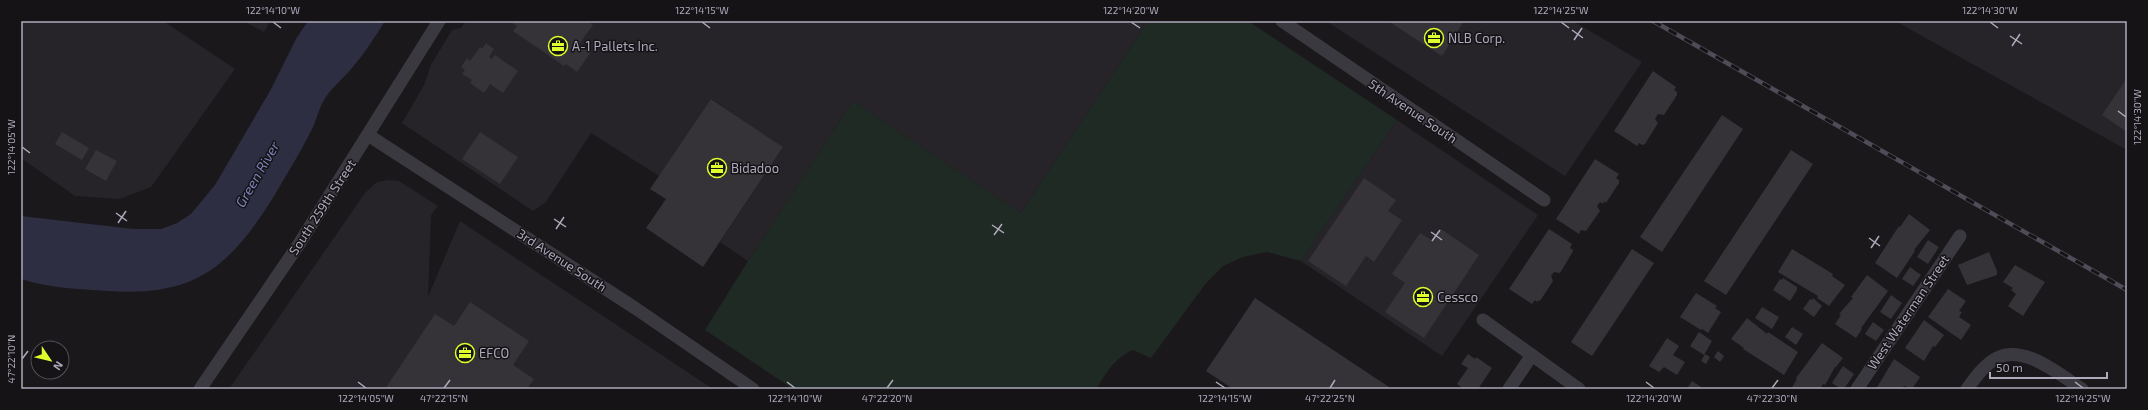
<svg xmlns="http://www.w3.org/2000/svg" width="2148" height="410" font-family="'Exo 2',sans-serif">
<rect width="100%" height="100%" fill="#1a181b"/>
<path fill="#262428" d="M21 21H163L235 69 151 187 120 199 75 196 21 158Z
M243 21H270L264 32Z
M466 21H1148L1021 213 853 101 748 261 720 242 783 147 712 99 659 176 591 133 546 202 533 211 402 123 424 85 431 65 452 30 461 28Z
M1326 21H1573L1642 62 1565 176Z
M1895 21H2127V150Z
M1397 120 1538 215 1442 356 1301 261Z
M388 180 399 181 438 206 431 215 428 297 460 221 713 389H229L365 193 377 182Z"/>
<path fill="#202a25" d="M1148 21H1248L1397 120 1301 261 1267 252 1243 257 1223 266 1206 283 1151 358 1133 350C1114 358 1107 373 1096 389H793L705 330 748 261 853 101 1021 213Z"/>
<path fill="#2d2e41" d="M308 21H385C375 37 364 54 352 68 343 79 332 87 324 100 318 110 316 123 310 133 299 155 286 175 274 196 230 267 195 297 108 291 78 289 49 288 21 279V216L133 229H161L177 223 191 214 215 185 270 91 296 39Z"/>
<path fill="#353337" d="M509 21H588L593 25 579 44 591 52 577 72 566 64 564 66 513 31 517 26Z
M1388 21H1464L1442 56Z
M486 43 494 49 489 57 492 59 495 55 518 71 503 93 490 84 484 93 470 83 472 80 462 74 465 70 461 67 467 58 470 61 480 47 482 49Z
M1653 71 1676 87 1674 90 1677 92V95L1664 115 1658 114 1655 119 1658 123 1645 144 1642 145 1639 143 1637 146 1614 131Z
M2127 78V132L2102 115Z
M711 99 783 147 703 267 646 228 666 199 650 189Z
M1722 115 1743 129 1662 252 1640 237Z
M62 132 89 148 82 160 55 144Z
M480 132 518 157 500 184 462 159Z
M96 150 117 161 106 181 85 169Z
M1791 150 1813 164 1726 295 1704 281Z
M1595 159 1619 174 1616 178 1619 180V183L1606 203 1604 201 1603 204 1600 202 1597 206 1600 211 1586 231 1581 230 1579 234 1556 219Z
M1364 178 1396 200 1388 211 1402 220 1374 262 1366 256 1346 286 1308 261Z
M1909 214 1930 230 1914 250 1915 251 1897 278 1875 263 1899 226 1900 227Z
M1441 229 1479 255 1424 338 1385 312 1405 283 1392 274 1420 233 1433 241Z
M1549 229 1572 244 1570 248 1573 250 1572 253 1560 273 1554 272 1551 276 1553 281 1540 301 1539 300 1537 302 1535 300 1532 304 1509 289Z
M1928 240 1939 247 1928 264 1917 257Z
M1632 249 1654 263 1592 356 1571 342Z
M1792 249 1833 274 1832 276 1845 285 1829 306 1817 298 1818 296 1778 272Z
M1989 252 1997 271V275L1967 285 1958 265Z
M2015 265 2045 282 2023 316 2008 306 2016 294 2011 290 2013 288 2003 282Z
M1910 267 1921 275 1913 286 1902 279Z
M1867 275 1888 291 1861 328 1862 329 1856 338 1835 324 1841 315 1839 314 1853 298 1851 297Z
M1783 278 1797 287V290L1790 301 1773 290 1780 279 1782 280Z
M1948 289 1966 301 1959 311 1962 312 1959 317 1971 325 1961 340 1928 317Z
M1696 293 1717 306 1715 308 1721 312 1708 333 1702 329 1701 330 1680 317Z
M1891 295 1902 303 1891 319 1880 312Z
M1255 298 1392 389H1233L1206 371Z
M1813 298 1822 306 1814 317 1803 309 1810 299 1812 300Z
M470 302 529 341 513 365 534 379 527 389H385L435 314 454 326Z
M1762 307 1779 317 1772 329 1755 318Z
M1747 318 1767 334 1768 332 1798 352 1784 375 1743 349 1744 348 1731 339Z
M1924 320 1944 335 1935 347 1933 346 1924 361 1905 348Z
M1873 322 1884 330 1876 341 1865 334Z
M1792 327 1803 334 1796 345 1785 337Z
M1699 332 1712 341 1704 355 1690 346Z
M1667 338 1679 346 1673 355 1685 362 1677 375 1664 367 1659 372 1649 366Z
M1822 343 1843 358 1836 367H1835L1825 385 1823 384 1820 389H1791L1797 379 1796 378Z
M1718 351 1724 356 1720 362 1714 357Z
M1468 354 1475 359 1476 357 1492 368 1478 389H1464L1457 384 1468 368 1461 364Z
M1705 354 1710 357 1706 364 1701 361Z
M1894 359 1920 377 1912 389 1904 386 1902 389H1876Z
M1843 366 1854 374 1844 389H1841L1832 383Z
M1692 381 1704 389H1687Z"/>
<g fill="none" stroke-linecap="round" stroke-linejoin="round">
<path stroke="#3b3940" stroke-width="13" d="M1282 21 1544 200
M368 135 635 308 753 389
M1483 320 1579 389
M200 389 299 244 439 21
M1509 389 1532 355
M1857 389 1960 236
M1967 389C1975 378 1984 365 1997 358 2024 344 2060 375 2082 389"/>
<defs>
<path id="rail" d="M1653 21 2127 290"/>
</defs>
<use href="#rail" stroke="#4e4c56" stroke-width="4.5"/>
<use href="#rail" stroke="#151316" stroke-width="3" stroke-dasharray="9" stroke-linecap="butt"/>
</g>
<path fill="none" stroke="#adaabc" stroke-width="1.5" d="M273 22 281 28M702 22 710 28M1131 22 1140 28M1561 22 1569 28M1990 22 1998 28M1572 30 1583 38M2010 36 2022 44M1574 40 1582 28M2012 46 2020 34M2118 111 2126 117M22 147 30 153M116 213 127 221M554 219 566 227M118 223 126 211M992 225 1004 233M556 229 564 217M1431 232 1442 240M994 235 1002 224M1869 238 1880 246M1432 241 1440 230M1871 248 1879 236M22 359 28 351M358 382 366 388M787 382 795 388M1216 382 1225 388M1646 382 1654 388M2075 382 2083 388M444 388 450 380M887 388 893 380M1330 388 1335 380M1772 388 1778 380"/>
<defs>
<symbol id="office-ring" viewBox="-11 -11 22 22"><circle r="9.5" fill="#151316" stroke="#ddff2c" stroke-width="1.5"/><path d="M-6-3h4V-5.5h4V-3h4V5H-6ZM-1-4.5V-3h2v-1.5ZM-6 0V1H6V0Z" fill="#ddff2c"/></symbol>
</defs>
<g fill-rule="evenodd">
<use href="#office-ring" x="1423" y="27" width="22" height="22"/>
<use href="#office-ring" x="547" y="35" width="22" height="22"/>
<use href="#office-ring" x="706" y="157" width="22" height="22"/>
<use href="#office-ring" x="1412" y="286" width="22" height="22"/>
<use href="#office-ring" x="454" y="342" width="22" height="22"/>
</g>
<g text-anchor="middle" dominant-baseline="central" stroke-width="3" stroke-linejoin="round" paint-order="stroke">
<g font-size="13" fill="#adaabc" stroke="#151316" text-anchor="start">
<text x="1448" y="38">NLB Corp.</text>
<text x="572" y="46">A-1 Pallets Inc.</text>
<text x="731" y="168">Bidadoo</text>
<text x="1437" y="297">Cessco</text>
<text x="479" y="353">EFCO</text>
</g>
<g font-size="13" fill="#adaabc" stroke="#151316">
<text transform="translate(1413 111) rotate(34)">5th Avenue South</text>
<text transform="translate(322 207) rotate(-57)">South 259th Street</text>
<text transform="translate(562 260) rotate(33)">3rd Avenue South</text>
<text transform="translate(1908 312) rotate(-56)">West Waterman Street</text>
</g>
<g font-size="14" font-style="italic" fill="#7e80ba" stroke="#151316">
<text transform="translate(257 174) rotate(-60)">Green River</text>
</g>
</g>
<rect width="2148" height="410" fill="none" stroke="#151316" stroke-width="44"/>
<g transform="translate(50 360) rotate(125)"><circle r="19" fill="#151316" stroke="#524f58"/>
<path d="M0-3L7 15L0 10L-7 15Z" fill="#ddff2c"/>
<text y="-6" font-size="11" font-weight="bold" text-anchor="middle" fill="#adaabc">N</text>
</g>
<path d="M1990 372v6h117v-6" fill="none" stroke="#adaabc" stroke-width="2"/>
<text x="1996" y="372" font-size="12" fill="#adaabc" stroke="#151316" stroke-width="3" paint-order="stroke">50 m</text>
<rect x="22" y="22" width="2104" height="366" fill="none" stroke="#adaabc" stroke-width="1.5"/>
<g font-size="10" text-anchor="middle" fill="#adaabc">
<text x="273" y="14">122°14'10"W</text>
<text x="702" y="14">122°14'15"W</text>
<text x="1131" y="14">122°14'20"W</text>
<text x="1561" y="14">122°14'25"W</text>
<text x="1990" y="14">122°14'30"W</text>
<text transform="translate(2137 117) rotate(-90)" y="4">122°14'30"W</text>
<text transform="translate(11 147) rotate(-90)" y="4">122°14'05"W</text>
<text transform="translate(11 359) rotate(-90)" y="4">47°22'10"N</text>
<text x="366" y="402">122°14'05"W</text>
<text x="444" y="402">47°22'15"N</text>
<text x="795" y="402">122°14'10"W</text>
<text x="887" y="402">47°22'20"N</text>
<text x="1225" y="402">122°14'15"W</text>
<text x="1330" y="402">47°22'25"N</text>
<text x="1654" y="402">122°14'20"W</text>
<text x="1772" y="402">47°22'30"N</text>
<text x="2083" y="402">122°14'25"W</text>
</g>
</svg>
